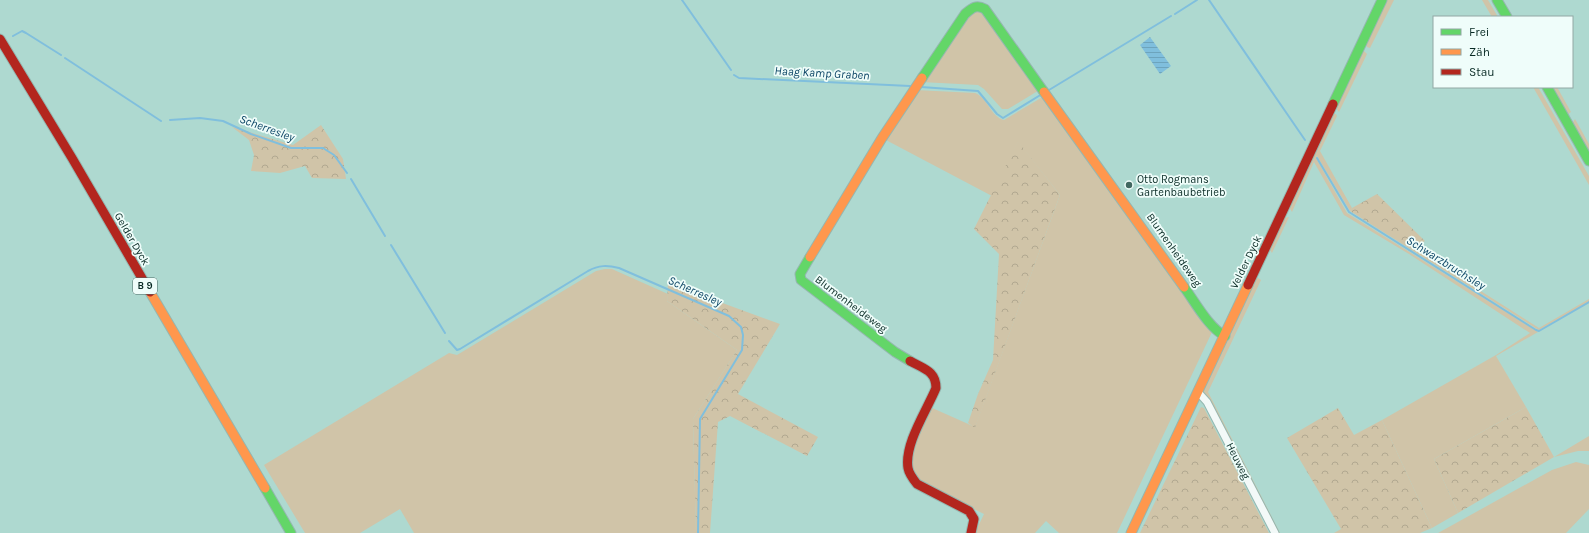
<svg xmlns="http://www.w3.org/2000/svg" width="1589" height="533" font-family="Karla,sans-serif">
<defs>
<pattern id="forest-crowns" width="20" height="18" patternUnits="userSpaceOnUse"><rect width="20" height="18" fill="#d0c4a8"/><path d="M2 6a3 3 0 1 1 6 0M12 15a3 3 0 1 1 6 0" fill="none" stroke="#b1a890"/></pattern>
<pattern id="water-rules" width="6" height="5" patternUnits="userSpaceOnUse"><rect width="6" height="5" fill="#80bfdd"/><path d="M0 2.5h6" fill="none" stroke="#6da4bd"/></pattern>
</defs>
<rect width="100%" height="100%" fill="#aed9d0"/>
<path fill="#d0c4a8" d="M1387 0H1394L1370 48 1367 47 1366 44Z
M1482 0H1488L1498 17H1492Z
M981 9 1041 89 1008 109H1002L984 89 978 85 921 82 973 11Z
M1363 50 1367 54 1339 112 1336 108Z
M1533 87H1538L1589 176V185Z
M1550 87H1557L1571 112 1568 114 1564 111Z
M916 90 975 93C988 98 991 117 1004 120L1046 95 1213 330 1117 533H1059L1046 521 1035 533H975L984 514 921 483 914 476 910 454 930 407 975 427 1060 195 1018 142 992 196 884 139Z
M1333 114H1336L1337 116 1320 151 1352 208 1350 211 1317 156 1316 158 1347 213 1538 332 1496 356 1526 407 1434 459 1458 513 1432 528 1382 420 1496 355 1530 333 1409 254 1344 215 1314 162 1292 212 1289 207Z
M1575 119 1589 144V154L1572 124Z
M1289 217 1272 253 1270 250 1284 218Z
M1413 248 1539 328 1589 299V302L1539 330 1537 329 1410 249Z
M605 269H612L668 294 667 301 737 350 693 419 696 533H414L400 509 360 533H305L264 465 449 353 457 355 596 271Z
M1258 278 1261 280 1208 392 1280 533H1277L1203 390 1255 279Z
M1589 436V451H1578L1554 457Z
M1576 462 1589 465V509L1566 533H1438L1552 470Z"/>
<path fill="url(#forest-crowns)" d="M321 125 343 159 346 179 312 178 305 166 280 173 251 171 254 155 249 140 232 127 293 145Z
M1018 141 1060 195 975 428 968 423 978 394 993 360 999 254 974 229Z
M1377 194 1425 241 1410 249 1350 211 1352 208Z
M668 283 780 324 738 394 818 437 807 456 730 416 718 422 710 533H696L693 419 737 350 667 301Z
M1201 407 1204 408 1269 533H1140Z
M1526 407 1554 457 1458 513 1434 459Z
M1338 408 1354 435 1382 420 1432 528 1420 533H1334L1341 529 1287 438Z"/>
<path fill="url(#water-rules)" d="M1150 37 1171 66 1160 74 1140 45Z"/>
<g fill="none" stroke-linecap="round" stroke-linejoin="round">
<path stroke="#80bfdd" stroke-width="2" d="M682 0 731 70
M1209 0 1305 140
M1175 14 1197 0
M13 36 22 31 26 33 61 55
M65 58 161 121
M734 75 739 78 910 86
M921 87 978 91 997 114 1003 118 1042 94
M1049 90 1171 16
M170 120 200 118 223 121 251 134 291 148H323L334 155 347 173
M1317 158 1349 212 1536 330 1539 331 1589 302
M351 179 385 236
M391 245 445 333
M449 341 457 350 460 349 588 271C599 265 607 265 619 268L729 316 741 327 743 335 742 350 700 419 698 533"/>
<defs>
<path id="street" d="M1198 392 1207 402 1275 533"/>
<path id="fast" d="M1497 0 1507 17
M922 78 965 14C972 8 976 4 985 9L1044 92
M1547 87 1589 161
M1333 104 1382 0
M810 257 800 274 801 280 895 352 910 361
M1184 287C1195 302 1209 328 1225 336
M265 488 291 533"/>
<path id="slow" d="M1044 92 1184 287
M810 257 882 138 922 78
M150 292 265 488
M1131 533 1248 285"/>
<path id="jam" d="M0 39 72 158 150 292
M1248 285 1333 104
M910 361C924 369 936 371 936 388 927 410 904 444 908 468 909 474 913 479 917 484L969 511 974 519 971 533"/>
</defs>
<use href="#street" stroke="#95b7b0" stroke-width="9"/>
<use href="#fast" stroke="#95b7b0" stroke-width="11"/>
<use href="#slow" stroke="#95b7b0" stroke-width="11"/>
<use href="#jam" stroke="#95b7b0" stroke-width="11"/>
<use href="#street" stroke="#f3f9f8" stroke-width="7"/>
<use href="#fast" stroke="#63d668" stroke-width="9"/>
<use href="#slow" stroke="#ff974d" stroke-width="9"/>
<use href="#jam" stroke="#b3261e" stroke-width="9"/>
</g>
<circle fill="#416760" stroke="#effdfa" stroke-width="1.5" cx="1129" cy="185" r="4"/>
<g text-anchor="middle" dominant-baseline="central" stroke-width="3.5" stroke-linejoin="round" paint-order="stroke">
<rect fill="#effdfa" stroke="#4d6964" stroke-width="1" x="133" y="278" width="24" height="16" rx="3"/>
<g font-size="10" font-weight="bold" fill="#072923">
<text x="145" y="286">B 9</text>
</g>
<g font-size="11" fill="#072923" stroke="#effdfa" text-anchor="start">
<text x="1137" y="179">Otto Rogmans<tspan x="1137" dy="13">Gartenbaubetrieb</tspan></text>
</g>
<g font-size="11" fill="#072923" stroke="#effdfa">
<text transform="translate(132 239) rotate(60)">Gelder Dyck</text>
<text transform="translate(1174 250) rotate(55)">Blumenheideweg</text>
<text transform="translate(1246 262) rotate(-64)">Velder Dyck</text>
<text transform="translate(851 304) rotate(37)">Blumenheideweg</text>
<text transform="translate(1238 461) rotate(63)">Heuweg</text>
</g>
<g font-size="12" font-style="italic" fill="#0d4666" stroke="#effdfa">
<text transform="translate(822 73) rotate(3)">Haag Kamp Graben</text>
<text transform="translate(267 128) rotate(20)">Scherresley</text>
<text transform="translate(1446 263) rotate(32)">Schwarzbruchsley</text>
<text transform="translate(695 291) rotate(24)">Scherresley</text>
</g>
</g>
<rect x="1433" y="16" width="140" height="72" fill="#effdfa" stroke="#92a8a4"/>
<rect x="1441" y="29" width="20" height="6" fill="#63d668" stroke="#92a8a4"/>
<text x="1469" y="36" font-size="12" fill="#072923">Frei</text>
<rect x="1441" y="49" width="20" height="6" fill="#ff974d" stroke="#92a8a4"/>
<text x="1469" y="56" font-size="12" fill="#072923">Zäh</text>
<rect x="1441" y="69" width="20" height="6" fill="#b3261e" stroke="#92a8a4"/>
<text x="1469" y="76" font-size="12" fill="#072923">Stau</text>
</svg>
